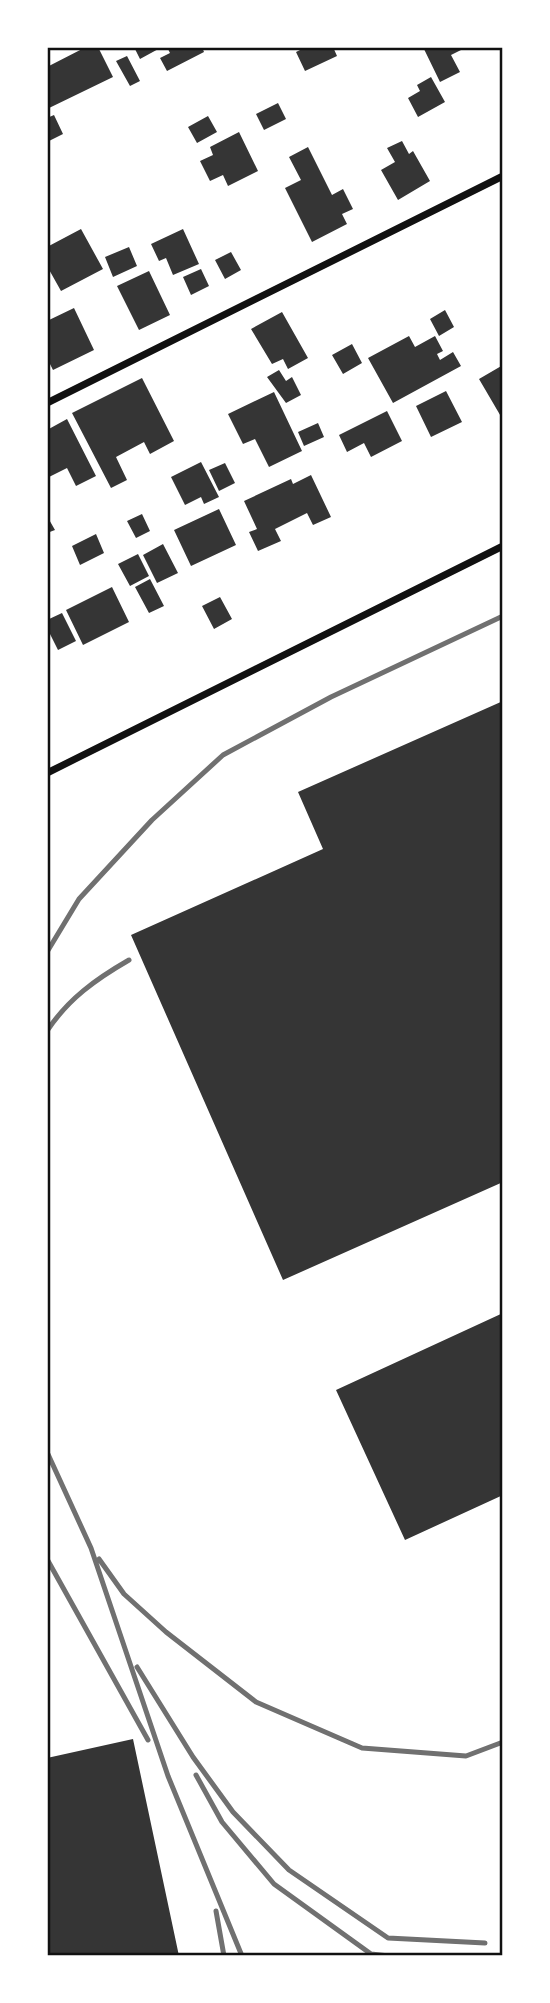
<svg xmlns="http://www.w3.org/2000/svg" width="550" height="2003" font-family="'Exo 2',sans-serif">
<rect width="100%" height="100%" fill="#fff"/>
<path fill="#353535" d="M86 47H98L113 77 47 109V67Z
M134 47H162L140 59Z
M167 47H202L204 52 167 71 160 58 170 53Z
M306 47H333L337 56 305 71 296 52Z
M423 47H467L451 55 460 72 440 82Z
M127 56 140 81 130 86 116 61Z
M431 77 445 102 418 117 408 98 420 91 417 85Z
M278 103 286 119 264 130 256 114Z
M54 115 63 134 47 142V118Z
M208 116 217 132 197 143 188 127Z
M239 132 258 171 228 186 223 175 210 181 200 161 213 155 210 147Z
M402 141 409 154 413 151 430 181 398 200 381 170 395 162 387 148Z
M308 147 332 195 343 189 353 209 342 214 347 224 312 242 285 188 301 180 289 157Z
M81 229 103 269 61 291 47 266V247Z
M183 229 199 264 173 275 166 258 159 261 151 244Z
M129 247 137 266 113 277 105 257Z
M231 252 241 270 225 279 215 260Z
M201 269 209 286 191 295 183 277Z
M149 271 170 315 139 330 117 286Z
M74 308 94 350 53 370 47 358V321Z
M445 310 454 327 439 336 430 319Z
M282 312 308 358 288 369 283 359 272 364 251 329Z
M409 336 415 347 435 336 443 351 437 354 440 360 453 352 461 366 393 403 368 358Z
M352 344 362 363 343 374 332 355Z
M503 365V420L479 379Z
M279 370 286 381 292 377 301 395 286 403 267 377Z
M142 378 174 441 150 454 144 442 116 457 127 480 111 488 72 413Z
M446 391 462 422 431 437 416 406Z
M274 392 302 451 269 467 255 439 243 444 228 414Z
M387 411 402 441 371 457 364 443 347 452 339 435Z
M67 419 96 476 76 486 67 468 47 478V430Z
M318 423 324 437 304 446 298 432Z
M201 462 219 497 204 504 201 497 185 505 171 477Z
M225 463 235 483 219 491 209 470Z
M311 475 331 517 313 525 307 513 275 529 281 541 258 551 249 532 257 529 244 501 291 479 293 484Z
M219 509 236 545 191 566 174 530Z
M142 514 150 531 136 538 127 521Z
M47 516 55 530 47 533Z
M96 534 104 553 80 565 72 546Z
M163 544 178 573 157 583 143 555Z
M138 554 149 576 130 586 118 564Z
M150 579 164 606 149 613 135 587Z
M112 587 129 622 83 645 66 610Z
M220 597 232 619 214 629 202 606Z
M62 613 76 641 58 650 47 628V620Z
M503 701V1182L283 1280 131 935 323 849 298 792Z
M503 1313V1495L405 1540 336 1390Z
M133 1739 179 1956H47V1758Z"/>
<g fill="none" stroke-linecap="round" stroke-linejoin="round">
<path stroke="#111" stroke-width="7" d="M47 403 503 176
M47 773 503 546"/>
<path stroke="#707070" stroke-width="5" d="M47 952 79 899 152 820 223 755 331 697 503 616
M47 1031C68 999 96 979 129 960
M47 1452 91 1548 168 1776 242 1956
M47 1559 148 1740
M99 1559 124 1594 166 1632 256 1702 362 1748 466 1756 503 1742
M137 1667 193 1757 233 1812 289 1870 388 1938 485 1943
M196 1775 222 1822 274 1884 371 1954 389 1956
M216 1911 224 1956"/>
</g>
<rect width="550" height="2003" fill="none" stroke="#ffffff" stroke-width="98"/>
<rect x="49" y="49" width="452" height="1905" fill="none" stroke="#111" stroke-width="2.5"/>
</svg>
